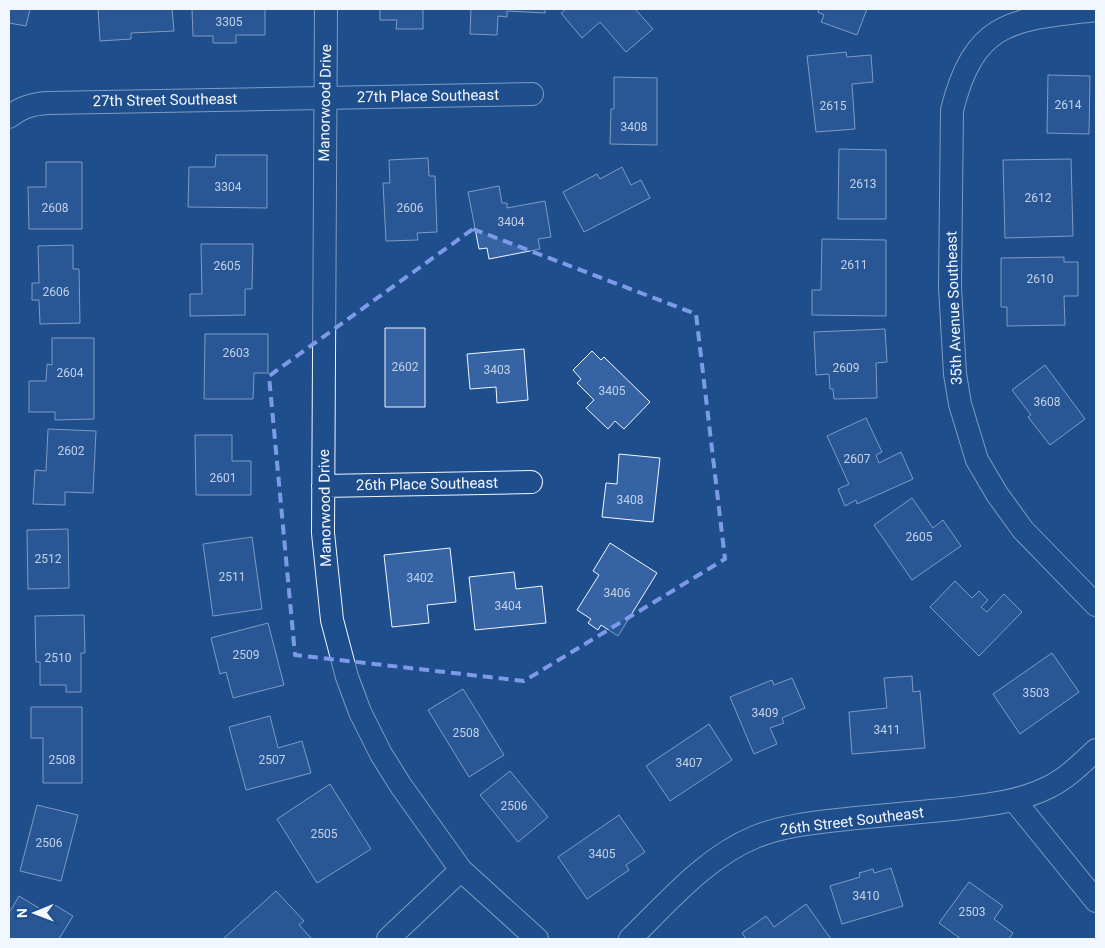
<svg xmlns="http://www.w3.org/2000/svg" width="1105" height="948" font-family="Roboto,sans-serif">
<rect width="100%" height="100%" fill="#1f4e8c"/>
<path fill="#3563a3" stroke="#f2f6ff" d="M9 9H30L26 26 9 23Z
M98 9H172L174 31 131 33V39L100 41Z
M192 9H265V35H236V43H213V36H193Z
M380 9H423V29H396L397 20H380Z
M471 9H545V13L507 11V17L498 16 497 35 470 34Z
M566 9H635L653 29 626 52 600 22 582 38 561 13Z
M819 9H867L857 35 821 22 824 15 818 12Z
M846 52 847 57 871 55 873 82 852 84 855 129 816 132 807 56Z
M1048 75 1090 76 1089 134 1047 133Z
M614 77 657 78V145L610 144 611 109H614Z
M839 149 886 150V219H838Z
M216 155H267V208L188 207 189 167H215Z
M428 158 429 176H435L437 232 417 233 418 240 386 241 383 183H390L389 160Z
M1071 159 1073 236 1005 238 1003 160Z
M46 162H82V229H29L28 187H46Z
M622 167 631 185 641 180 650 198 584 232 563 192 597 174 600 179Z
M499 186 502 203H507V208L545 201 551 237 538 239 540 249 489 259 487 248 479 249 468 192Z
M822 239 886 240V316L812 315V290H821Z
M201 244H253L252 289H245V315L190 316V294H202Z
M73 245V269H79L80 323 40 324 39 300H32V283H39L38 246Z
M1064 257V262H1078V296H1064L1065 325 1007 326V307H1001V258Z
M385 328H425V407H385Z
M885 329 887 362 876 363 877 398 834 399 833 389H830L829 374 816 375 814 332Z
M205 334H268V373H254L253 399H204Z
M52 338H94V419L55 420V412H29V381H46L47 364 52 365Z
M524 349 528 400 497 403 496 387 470 389 467 354Z
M592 351 601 360 604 357 650 402 624 429 615 421 608 429 586 408 594 400 577 383 581 379 573 370Z
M1045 365 1085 419 1050 445 1028 417 1031 415 1012 390Z
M866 418 882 452 876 455 879 463 901 452 913 479 857 504 856 500 845 506 838 489 849 484 827 436Z
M48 429 96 431 93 493 65 492V505L33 504 35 470 46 471Z
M195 435H232V461H251V495H196Z
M619 454 660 458 653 522 602 517 606 483 617 484Z
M912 498 933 528 943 520 961 546 912 580 874 525Z
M68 529 69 588 28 589 27 530Z
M252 537 262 609 213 616 203 544Z
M610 543 657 573 618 636 601 625 598 630 588 623 591 619 577 610 599 575 593 571Z
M450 548 456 602 427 605 429 623 392 627 384 555Z
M514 572 516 589 542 586 546 623 475 630 469 577Z
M955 581 972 598 979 591 988 600 981 607 987 612 1004 594 1022 612 979 656 930 607Z
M84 615 85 653H81V692H66V685H40V662H36L35 616Z
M268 623 284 685 233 698 226 672 220 674 211 638Z
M1052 653 1079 692 1020 734 993 694Z
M912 676 913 692 920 691 925 748 852 754 849 712 887 708 884 678Z
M792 678 805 708 782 718 784 723 770 728 777 744 754 754 730 697 772 680 774 685Z
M463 689 504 755 469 777 428 710Z
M31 707H82V783H43V738H31Z
M270 716 278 748 302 741 311 773 246 790 229 727Z
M709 724 732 760 670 801 646 766Z
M510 771 548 817 518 842 480 795Z
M330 784 371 849 317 883 277 819Z
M37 805 78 815 61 881 20 871Z
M619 815 645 852 626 865 629 870 587 899 558 857Z
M891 868 903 906 842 924 830 886 860 877 859 873 873 869 874 873Z
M969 882 1003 906 994 919 1013 933 1009 939H961L939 923Z
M276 891 304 921 299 925 312 939H223Z
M19 896 47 913 53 904 73 916 59 939H9V913Z
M806 904 831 939H746L742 933 766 916 774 927Z"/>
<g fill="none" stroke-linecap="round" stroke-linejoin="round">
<defs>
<path id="minor" d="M326 9 323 533 332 620 347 677 360 712 381 754 401 786 461 870 537 939
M1096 10C1013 20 975 19 952 110L950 287 955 374 960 404 977 460 997 494 1023 530 1096 605
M9 117C21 107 33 104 48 103L532 94
M323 486 531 482
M1014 800 1096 901
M388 939 461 870
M630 939C668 902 706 857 755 837 787 824 822 822 856 818 888 815 921 812 953 809 987 805 1019 802 1049 787 1067 778 1081 764 1096 750"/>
</defs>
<use href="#minor" stroke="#f2f6ff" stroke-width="24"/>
<use href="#minor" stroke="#1f4e8c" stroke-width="22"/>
</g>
<path d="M0 0H1105V948H0ZM473 229 696 314 725 559 524 681 295 655 269 376Z" fill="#1f4e8c" fill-opacity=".55" fill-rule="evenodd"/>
<path fill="none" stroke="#7d9aea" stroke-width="4" stroke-dasharray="10 6" stroke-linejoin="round" d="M473 229 696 314 725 559 524 681 295 655 269 376Z"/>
<g text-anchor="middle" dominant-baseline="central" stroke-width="4" stroke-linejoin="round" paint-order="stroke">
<g font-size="12" fill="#c3d1e8">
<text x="229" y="22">3305</text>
<text x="1068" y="105">2614</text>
<text x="833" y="106">2615</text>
<text x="634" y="127">3408</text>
<text x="863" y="184">2613</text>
<text x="228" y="187">3304</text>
<text x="1038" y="198">2612</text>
<text x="55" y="208">2608</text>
<text x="410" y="208">2606</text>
<text x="511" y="222">3404</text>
<text x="854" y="265">2611</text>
<text x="227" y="266">2605</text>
<text x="1040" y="279">2610</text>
<text x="56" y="292">2606</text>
<text x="236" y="353">2603</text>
<text x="405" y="367">2602</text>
<text x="846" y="368">2609</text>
<text x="497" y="370">3403</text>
<text x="70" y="373">2604</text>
<text x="612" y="391">3405</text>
<text x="1047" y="402">3608</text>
<text x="71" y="451">2602</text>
<text x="857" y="459">2607</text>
<text x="223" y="478">2601</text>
<text x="630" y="500">3408</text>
<text x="919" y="537">2605</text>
<text x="48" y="559">2512</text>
<text x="232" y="577">2511</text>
<text x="420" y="578">3402</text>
<text x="617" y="593">3406</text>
<text x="508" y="606">3404</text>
<text x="246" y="655">2509</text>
<text x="58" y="658">2510</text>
<text x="1036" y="693">3503</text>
<text x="765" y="713">3409</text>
<text x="887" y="730">3411</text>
<text x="466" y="733">2508</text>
<text x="62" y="760">2508</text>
<text x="272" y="760">2507</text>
<text x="689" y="763">3407</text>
<text x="514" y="806">2506</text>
<text x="324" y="834">2505</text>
<text x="49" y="843">2506</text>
<text x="602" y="854">3405</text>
<text x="866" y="896">3410</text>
<text x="972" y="912">2503</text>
</g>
<g font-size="15" fill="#f2f6ff" stroke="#1f4e8c">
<text transform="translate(428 96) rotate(-1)">27th Place Southeast</text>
<text transform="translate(165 100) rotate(-1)">27th Street Southeast</text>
<text transform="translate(325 103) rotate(-89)">Manorwood Drive</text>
<text transform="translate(954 308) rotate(-92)">35th Avenue Southeast</text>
<text transform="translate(427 484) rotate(-1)">26th Place Southeast</text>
<text transform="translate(325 508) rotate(-91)">Manorwood Drive</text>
<text transform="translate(852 821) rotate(-7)">26th Street Southeast</text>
</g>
</g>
<rect width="1105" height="948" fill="none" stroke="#f2f6ff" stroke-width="20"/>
<g transform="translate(35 913) rotate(269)" stroke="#1f4e8c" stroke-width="4" paint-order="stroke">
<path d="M0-4L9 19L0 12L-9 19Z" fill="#f2f6ff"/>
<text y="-8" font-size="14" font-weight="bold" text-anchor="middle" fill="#f2f6ff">N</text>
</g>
</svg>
